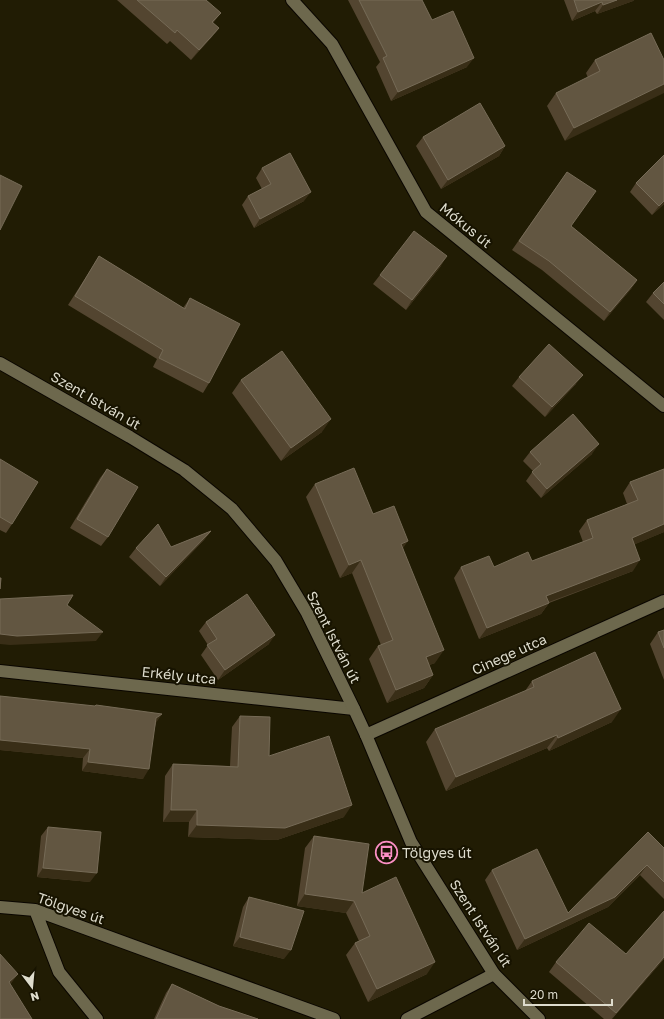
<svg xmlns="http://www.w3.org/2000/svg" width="664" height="1019" font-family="'Golos Text',sans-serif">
<rect width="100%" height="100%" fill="#211c04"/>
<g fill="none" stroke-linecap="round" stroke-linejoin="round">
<defs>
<path id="minor" d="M292 0 332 44 426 212 664 406
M0 671 354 709
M366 735 664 601
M0 907 35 910 334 1019
M35 910 59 972 97 1019
M407 1019 494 974"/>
<path id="tertiary" d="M0 363 130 437 184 470 232 509 276 561 307 613 354 709 366 735 411 842 494 974 539 1019"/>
</defs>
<use href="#minor" stroke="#0a0600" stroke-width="14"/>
<use href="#tertiary" stroke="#0a0600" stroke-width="14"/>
<use href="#minor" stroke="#6d684d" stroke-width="12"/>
<use href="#tertiary" stroke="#6d684d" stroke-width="12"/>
</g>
<path fill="#534530" d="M117 0H206L221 13 213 23 219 28 211 38 191 60 170 41 167 44Z
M348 0H422L432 20 467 67 391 101 376 67 380 62Z
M564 0H634L633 1 597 14 595 11 572 21Z
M651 33 565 141 547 106 556 93 588 78 586 73 595 60Z
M423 137 505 146 499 156 441 189 416 146Z
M262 168 304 201 254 228 242 205 248 196 262 189 256 178Z
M567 172 571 226 637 280 631 289 604 321 542 270 512 250Z
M636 183 664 204 652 215 630 192Z
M99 256 183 308 190 298 209 383 203 393 153 367 157 359 68 305 93 266Z
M441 266 406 310 373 284 380 275Z
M664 282V320L646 302 653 293Z
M519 377 576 384 545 417 512 386Z
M241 380 322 432 281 461 232 393Z
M530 452 592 454 541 498 526 481 533 471 523 461Z
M0 459 12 524 6 533 0 530Z
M107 469 108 537 101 546 70 528 100 478Z
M664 469V532L635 544 633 571 549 603 541 614 479 639 454 578 461 567H494L532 561 583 542 579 531 587 520 627 504 623 493 630 482Z
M315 484 373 514 403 548 435 663 429 665 433 675 424 688 387 703 369 659 378 646 381 645 352 573 340 578 306 497Z
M211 531 204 540 160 586 129 557 136 548 171 547Z
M206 622 269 644 218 680 201 655 208 645 199 631Z
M664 630V680L650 644 658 632Z
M532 681 612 722 549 751 547 748 446 791 426 742 435 729 525 691Z
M0 696 156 723 143 779 82 771 83 758 0 750Z
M240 716 269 756 344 817 277 840 188 837 189 822H163L165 776 173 764 230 766 232 727Z
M48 827 90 882 37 877 41 836Z
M314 836 362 893 427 974 368 1002 346 955 355 943 359 941 346 913 297 906 305 848Z
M664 848V899L640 875 608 907 517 950 485 880 492 870 568 913Z
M249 897 284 959 233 946 243 907Z
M664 911V959L612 1019H604L549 972 556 962 626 954Z
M172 984 219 1006 258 1019H154L166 993Z"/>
<path fill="#392e17" d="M617 0H634L633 1 597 14 603 5Z
M602 2 595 11 572 21 578 12Z
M219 28 211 38 191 60 199 50Z
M474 58 467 67 391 101 398 92Z
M664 84V93L565 141 574 128Z
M505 146 499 156 441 189 448 180Z
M311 192 304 201 254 228 260 219Z
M664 201V204L652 215 659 206Z
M447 256 441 266 406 310 412 300Z
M637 280 631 289 604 321 610 312Z
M583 375 576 384 545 417 552 407Z
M331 419 322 432 281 461 291 448Z
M599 444 592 454 541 498 547 489Z
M664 524V532L624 549 632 538Z
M211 531 204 540 160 586 166 577Z
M408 541 399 554 401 544Z
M361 560 352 573 340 578 349 565Z
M640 560 633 571 538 606 546 596Z
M549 603 541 614 479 639 487 628Z
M103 632 96 641 10 645 0 644V634Z
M275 635 269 644 218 680 225 670Z
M444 650 435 663 417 670 426 657Z
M433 675 424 688 387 703 396 690Z
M621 709 612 722 549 751 558 738Z
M162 714 156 723V718Z
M557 735 547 748 446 791 456 777Z
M0 740 90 749 83 758 0 750Z
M88 762 149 769 143 779 82 771Z
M352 805 344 817 277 840 188 837 197 825Z
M171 810H197L189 822H163Z
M647 865 640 875 608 907 517 950 525 939Z
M43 868 97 873 90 882 37 877Z
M305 894 354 901 346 913 297 906Z
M240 937 291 950 284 959 233 946Z
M664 957V959L611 1019 616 1013Z
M435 962 427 974 368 1002 377 989Z
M18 974 10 985 9 982Z"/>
<path fill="#625641" stroke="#766b57" d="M137 0H206L221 13 212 22 219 28 199 50 177 30 175 33Z
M359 0H422L432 20 453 11 474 58 398 92 383 58 387 56Z
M574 0H617L603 5 602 2 578 12Z
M651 33 664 60V84L574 128 556 93 600 71 595 60Z
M480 103 505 146 448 180 423 137Z
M290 153 311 192 260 219 248 196 271 184 262 168Z
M664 155V201L659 206 636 183Z
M567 172 596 191 571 226 637 280 610 312 549 261 519 241Z
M0 175 22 186 0 230Z
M414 231 447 256 412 300 380 275Z
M99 256 185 309 190 298 240 324 209 383 159 358 163 350 75 296Z
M664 282V304L653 293Z
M549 344 583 375 552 407 519 377Z
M282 351 331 419 291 448 241 380Z
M573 414 599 444 547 489 532 472 541 464 530 452Z
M0 459 38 482 12 524 0 517Z
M354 468 373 514 394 506 408 541 401 544 444 650 426 657 433 675 396 690 378 646 393 640 361 560 349 565 315 484Z
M107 469 138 487 108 537 77 519Z
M664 469V524L632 538 640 560 546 596 549 603 487 628 461 567 489 556 494 567 528 552 532 561 593 538 587 520 638 500 630 482Z
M158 524 171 547 211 531 166 577 136 548Z
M0 578H1L0 589Z
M247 594 275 635 225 670 207 645 217 639 206 622Z
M73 595 67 605 103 632 17 636 0 634V599Z
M664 630V648L658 632Z
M595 652 621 709 558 738 557 735 456 777 435 729 534 687 532 681Z
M0 696 95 706 96 705 162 714 156 718 149 769 88 762 90 749 0 740Z
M240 716 270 717 269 756 329 736 352 805 285 828 197 825V810H171L173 764 238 767Z
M48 827 101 832 97 873 43 868Z
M648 832 664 848V882L647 865 615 897 525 939 492 870 537 849 568 913Z
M314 836 369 844 362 893 396 877 435 962 377 989 355 943 370 936 354 901 305 894Z
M249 897 304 911 291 950 240 937Z
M664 911V957L616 1013 556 962 589 923 626 954Z
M0 954 18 974 9 982 32 1019H0Z
M172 984 219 1006 258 1019H156Z"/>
<defs>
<symbol id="bus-ring" viewBox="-11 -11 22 22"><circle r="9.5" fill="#171300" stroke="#fb8fc4" stroke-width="1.5"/><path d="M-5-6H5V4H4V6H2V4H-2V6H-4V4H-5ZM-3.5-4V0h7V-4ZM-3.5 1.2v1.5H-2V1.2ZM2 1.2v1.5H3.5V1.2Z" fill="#fb8fc4"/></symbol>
</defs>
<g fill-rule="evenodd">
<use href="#bus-ring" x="374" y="840" width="25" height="25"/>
</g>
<g text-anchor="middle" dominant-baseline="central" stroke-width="4" stroke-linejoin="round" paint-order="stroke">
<g font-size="14" fill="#dedccd" stroke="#171300">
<text transform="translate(466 225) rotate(39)">Mókus út</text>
<text transform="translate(96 400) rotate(30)">Szent István út</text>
<text transform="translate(334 637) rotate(63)">Szent István út</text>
<text transform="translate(509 654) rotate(-24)">Cinege utca</text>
<text transform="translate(179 675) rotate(6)">Erkély utca</text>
<text transform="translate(71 908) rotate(19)">Tölgyes út</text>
<text transform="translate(481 923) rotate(57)">Szent István út</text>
</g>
<g font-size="14" fill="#dedccd" stroke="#171300" text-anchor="start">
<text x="402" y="852">Tölgyes út</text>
</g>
</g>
<g transform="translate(32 987) rotate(164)" stroke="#171300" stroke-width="3" paint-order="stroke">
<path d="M0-3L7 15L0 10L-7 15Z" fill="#dedccd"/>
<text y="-6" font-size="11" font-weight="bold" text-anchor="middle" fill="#dedccd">N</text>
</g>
<path d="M524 999v6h88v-6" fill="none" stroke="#dedccd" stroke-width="2"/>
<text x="530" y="999" font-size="12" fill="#dedccd" stroke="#171300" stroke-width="3" paint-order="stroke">20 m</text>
</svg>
